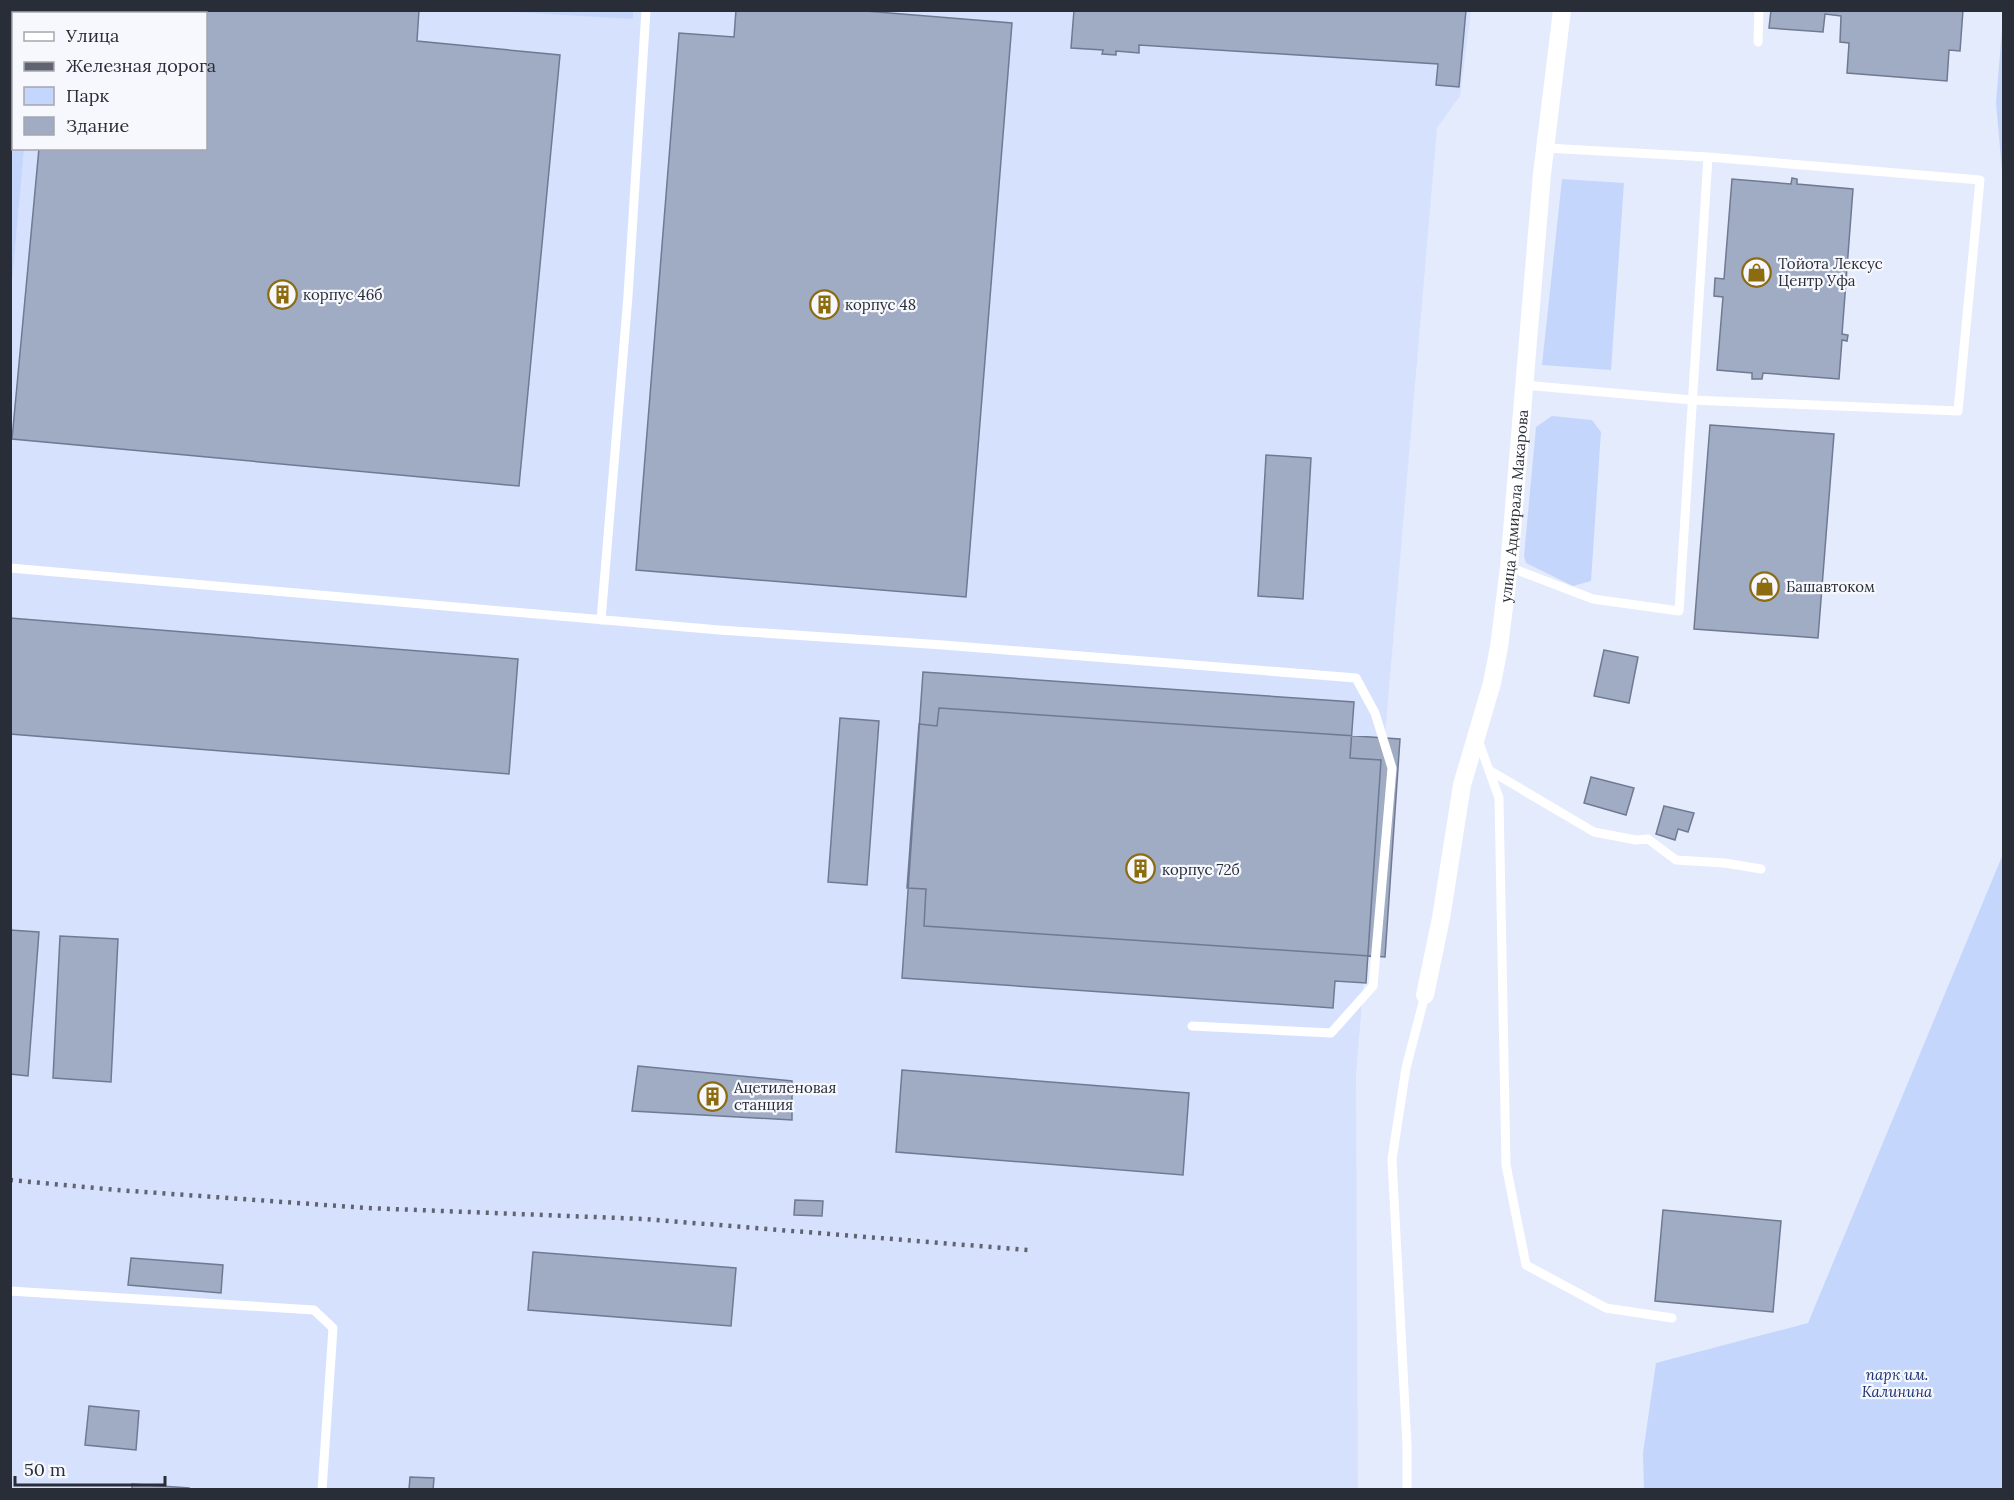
<svg xmlns="http://www.w3.org/2000/svg" width="2014" height="1500" font-family="Lora,serif">
<rect width="100%" height="100%" fill="#e4ebfc"/>
<path fill="#d6e2fd" fill-rule="evenodd" d="M10 11H1471L1460 96 1437 128 1356 1074 1358 1489H11ZM14 14H206V148H14Z"/>
<path fill="#c5d6fd" d="M10 11H37L36 13 14 14V148L24 149 11 293Z
M495 11 633 10V19Z
M2003 16 2004 182H2003L1996 103Z
M1562 179 1624 183 1611 370 1542 365Z
M1552 416 1592 420 1601 432 1591 581 1573 586 1526 563 1524 556 1536 427Z
M2003 854V1489H1644L1643 1453 1656 1363 1808 1323Z"/>
<path fill="#a0abc4" stroke="#6f7a92" stroke-width="1.5" d="M189 10H419L417 41 560 55 519 486 12 439 39 148H206V14H189Z
M736 10H853L1012 23 966 597 636 570 679 33 734 37Z
M1074 10H1466L1459 87 1436 85 1438 64 1139 45V53L1116 51V55L1102 54 1103 50 1071 48Z
M1771 10H1963L1960 51 1949 50 1947 81 1847 73 1849 43 1840 42 1841 16 1825 14 1823 32 1769 28Z
M1792 178 1797 179V184L1853 189 1842 334 1848 335 1847 341 1842 340 1839 379 1763 373 1762 379H1752V373L1717 370 1723 297 1714 296 1715 278 1724 279 1732 179 1791 184Z
M1710 425 1834 434 1818 638 1694 629Z
M1266 455 1311 458 1303 599 1258 596Z
M10 618 518 659 509 774 10 734Z
M1604 650 1638 657 1629 703 1594 696Z
M923 672 1354 702 1350 758 1381 760 1366 983 1335 981 1333 1008 902 978Z
M939 708 1400 739 1385 957 924 926 926 889 907 888 919 724 937 726Z
M840 718 879 721 867 885 828 882Z
M1591 777 1634 788 1626 815 1584 803Z
M1664 806 1694 813 1688 832 1678 829 1675 840 1656 834Z
M10 930 39 932 28 1076 10 1074Z
M60 936 118 939 111 1082 53 1078Z
M638 1066 792 1081V1120L632 1111Z
M902 1070 1189 1093 1183 1175 896 1152Z
M795 1200 823 1201 822 1216 794 1215Z
M1663 1210 1781 1221 1773 1312 1655 1301Z
M533 1252 736 1268 731 1326 528 1310Z
M131 1258 223 1265 221 1293 128 1285Z
M89 1406 139 1411 136 1450 85 1445Z
M410 1477 434 1478 433 1490H409Z
M132 1484 189 1488V1490H132Z"/>
<g fill="none" stroke-linecap="round" stroke-linejoin="round">
<path stroke="#fff" stroke-width="9" d="M1758 42 1759 10
M1524 385 1692 400 1958 411 1980 180 1708 157 1546 148
M1509 567 1593 599 1679 611 1708 157
M10 568 719 630 943 645 1356 678 1375 713 1392 768 1373 986 1331 1033 1192 1026
M601 620 628 296 646 10
M1478 740 1499 798 1506 1165 1526 1265 1606 1308 1672 1318
M1489 770 1594 832 1636 840 1648 839 1676 860 1725 863 1761 869
M10 1291 314 1310 333 1328 322 1490
M1407 1490V1446L1392 1159 1406 1068 1425 995"/>
<path stroke="#fff" stroke-width="18" id="s1" d="M1425 995 1441 918 1462 785 1492 683 1499 647 1509 567 1542 174 1562 10"/>
<path stroke="#5f6470" stroke-width="4.5" stroke-dasharray="3 6" stroke-linecap="butt" d="M10 1180 117 1190 367 1208 644 1219 1028 1250"/>
</g>
<defs>
<symbol id="shop-ring" viewBox="-11 -11 22 22"><circle r="9.5" fill="#f6f8fe" stroke="#8d6c0f" stroke-width="1.5"/><path d="M-5-2.5h2.3a2.7 3.5 0 0 1 5.4 0H5L5.5 6h-11ZM-1.5-2.5h3a1.5 2.3 0 0 0-3 0Z" fill="#8d6c0f"/></symbol>
<symbol id="building-ring" viewBox="-11 -11 22 22"><circle r="9.5" fill="#f6f8fe" stroke="#8d6c0f" stroke-width="1.5"/><path d="M-4-6H4V6H1V3H-1V6H-4ZM-2.5-4.3h1.7v1.8h-1.7ZM.8-4.3h1.7v1.8H.8ZM-2.5-1h1.7V.8h-1.7ZM.8-1h1.7V.8H.8Z" fill="#8d6c0f"/></symbol>
</defs>
<g fill-rule="evenodd">
<use href="#shop-ring" x="1740" y="256" width="33" height="33"/>
<use href="#building-ring" x="266" y="278" width="33" height="33"/>
<use href="#building-ring" x="808" y="288" width="33" height="33"/>
<use href="#shop-ring" x="1748" y="570" width="33" height="33"/>
<use href="#building-ring" x="1124" y="852" width="33" height="33"/>
<use href="#building-ring" x="696" y="1080" width="33" height="33"/>
</g>
<g text-anchor="middle" dominant-baseline="central" stroke-width="4.5" stroke-linejoin="round" paint-order="stroke">
<g font-size="15" fill="#292d37" stroke="#f6f8fe" text-anchor="start">
<text x="1778" y="263">Тойота Лексус<tspan x="1778" dy="17">Центр Уфа</tspan></text>
<text x="303" y="294">корпус 46б</text>
<text x="845" y="304">корпус 48</text>
<text x="1786" y="586">Башавтоком</text>
<text x="1162" y="869">корпус 72б</text>
<text x="734" y="1087">Ацетиленовая<tspan x="734" dy="17">станция</tspan></text>
</g>
<g font-size="15" fill="#292d37" stroke="#f6f8fe">
<text stroke="none"><textPath href="#s1" startOffset="498">улица Адмирала Макарова</textPath></text>
</g>
<g font-size="15" font-style="italic" fill="#1a3072" stroke="#f6f8fe">
<text x="1897" y="1374">парк им.<tspan x="1897" dy="17">Калинина</tspan></text>
</g>
</g>
<rect width="2014" height="1500" fill="none" stroke="#292d37" stroke-width="24"/>
<rect x="12" y="12" width="195" height="138" fill="#f6f8fe" stroke="#a4a7ae" stroke-width="1.5"/>
<rect x="24" y="32" width="30" height="9" fill="#ffffff" stroke="#a4a7ae" stroke-width="1.5"/>
<text x="66" y="42" font-size="18" fill="#292d37">Улица</text>
<rect x="24" y="62" width="30" height="9" fill="#5f6470" stroke="#a4a7ae" stroke-width="1.5"/>
<text x="66" y="72" font-size="18" fill="#292d37">Железная дорога</text>
<rect x="24" y="87" width="30" height="18" fill="#c5d6fd" stroke="#a4a7ae" stroke-width="1.5"/>
<text x="66" y="102" font-size="18" fill="#292d37">Парк</text>
<rect x="24" y="117" width="30" height="18" fill="#a0abc4" stroke="#a4a7ae" stroke-width="1.5"/>
<text x="66" y="132" font-size="18" fill="#292d37">Здание</text>
<path d="M15 1476v9h150v-9" fill="none" stroke="#292d37" stroke-width="3"/>
<text x="24" y="1476" font-size="18" fill="#292d37" stroke="#f6f8fe" stroke-width="4.5" paint-order="stroke">50 m</text>
</svg>
